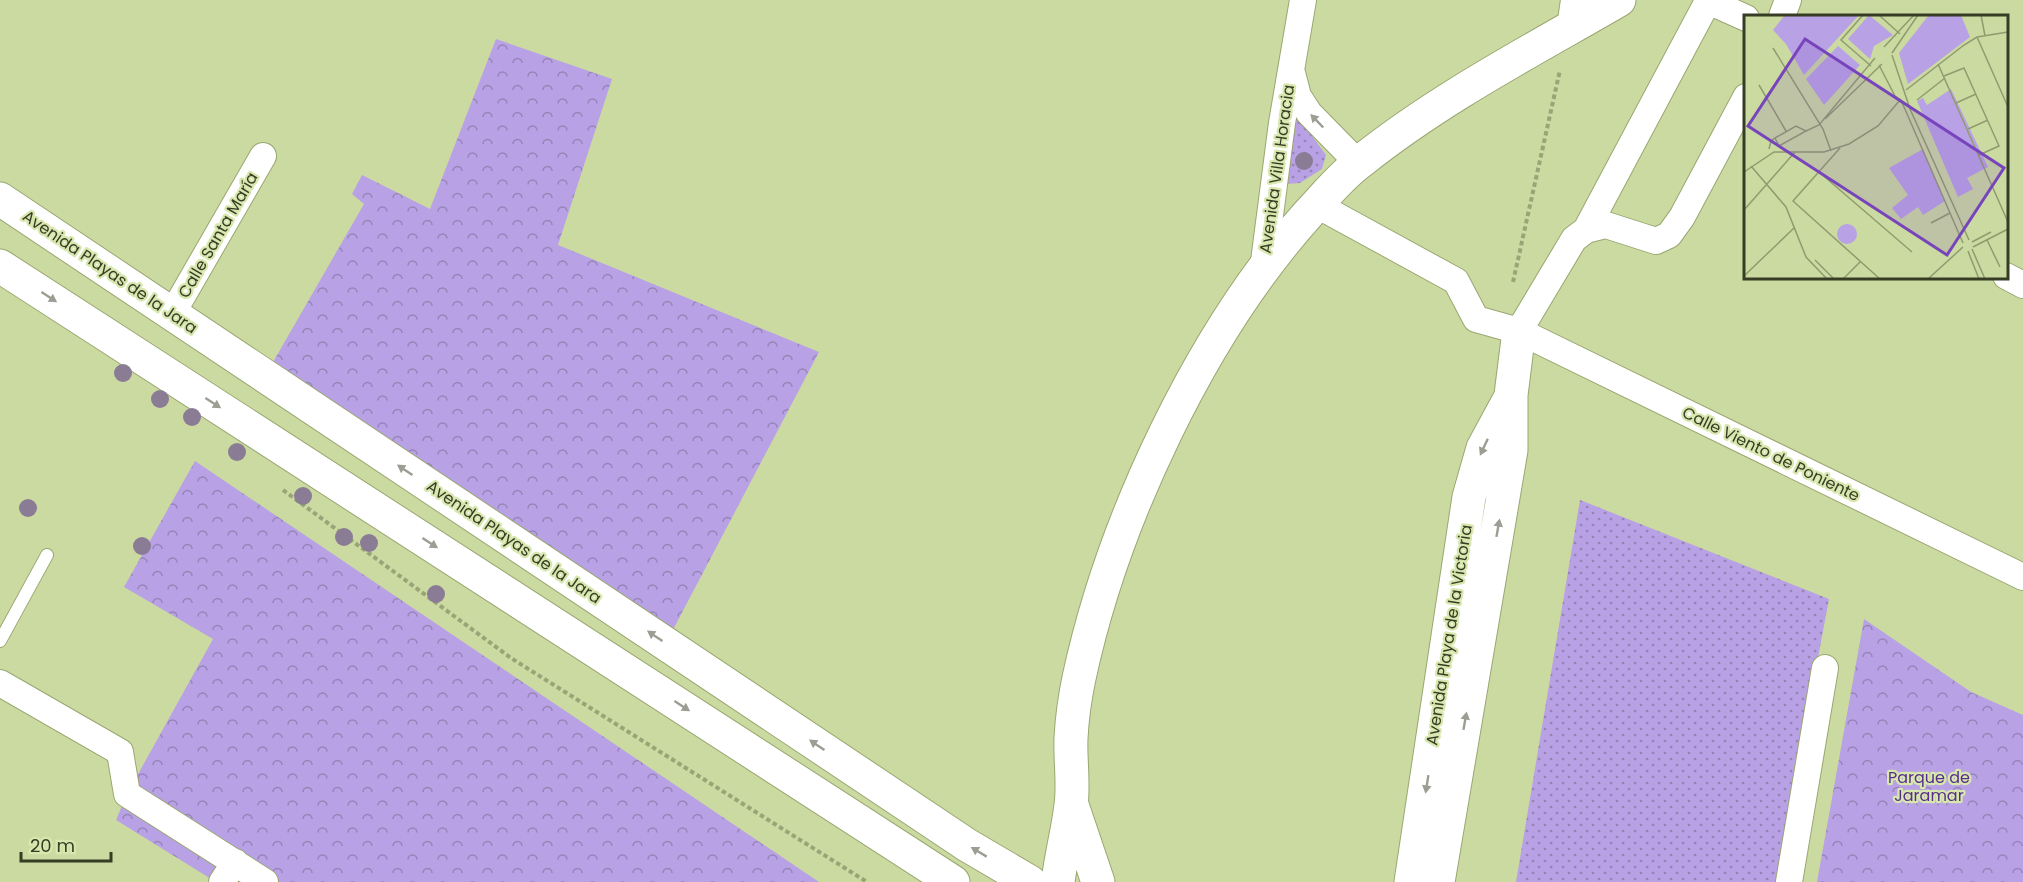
<svg xmlns="http://www.w3.org/2000/svg" width="2023" height="882" font-family="Poppins,sans-serif">
<defs>
<pattern id="grass-dots" width="8" height="8" patternUnits="userSpaceOnUse" patternTransform="scale(1.5)"><rect width="8" height="8" fill="#b8a1e4"/><path d="M2 2h.1M6 6h.1" fill="none" stroke="#9684b9" stroke-width="1.8" stroke-linecap="round"/></pattern>
<pattern id="park-crowns" width="20" height="18" patternUnits="userSpaceOnUse" patternTransform="scale(1.5)"><rect width="20" height="18" fill="#b8a1e4"/><path d="M2 6a3 3 0 1 1 6 0M12 15a3 3 0 1 1 6 0" fill="none" stroke="#9684b9"/></pattern>
</defs>
<rect width="100%" height="100%" fill="#cbdaa1"/>
<path fill="url(#grass-dots)" d="M1296 114 1326 155 1322 169 1300 183 1286 184Z
M1580 500 1829 599 1776 882H1516Z"/>
<path fill="url(#park-crowns)" d="M496 39 612 79 558 245 819 352 666 643 265 376 364 204 352 194 362 175 430 209Z
M195 461 819 882H216L116 820 127 794 213 639 124 587Z
M1864 619 1971 692 2023 715V882H1817Z"/>
<g fill="none" stroke-linecap="round" stroke-linejoin="round">
<defs>
<path id="lane" d="M0 641 47 555"/>
<path id="street" d="M1782 16 1788 0
M1746 18 1708 1 1586 230 1606 225 1656 241 1669 235 1682 217 1746 97
M1570 28 1574 0
M1292 73 1298 96 1309 113 1358 163
M1317 205 1456 281 1476 319 1519 331 2023 577
M1263 269 1282 123 1303 0
M2006 276 2023 285
M172 314 263 156
M1519 331 1574 239 1586 230
M0 683 120 752 127 794 265 882
M222 882 235 862
M1789 882 1825 668"/>
<path id="secondary" d="M0 199 967 845 1030 882
M0 266 953 882
M1072 805 1098 882
M1058 882C1061 856 1068 831 1071 805 1074 783 1070 760 1071 738 1072 719 1075 697 1079 678 1113 520 1201 333 1309 213 1325 196 1341 176 1360 162 1440 98 1531 51 1619 0
M1411 882 1469 497 1483 448 1509 400
M1438 882 1511 450V395L1519 331"/>
</defs>
<use href="#lane" stroke="#99a771" stroke-width="14"/>
<use href="#street" stroke="#99a771" stroke-width="28"/>
<use href="#secondary" stroke="#99a771" stroke-width="35"/>
<path stroke="#99a477" stroke-width="4" stroke-dasharray="4.5 3" stroke-linecap="butt" d="M1513 282 1560 70
M283 490 511 658 867 882"/>
<use href="#lane" stroke="#fff" stroke-width="12"/>
<use href="#street" stroke="#fff" stroke-width="26"/>
<use href="#secondary" stroke="#fff" stroke-width="33"/>
</g>
<g fill="#8b7c95">
<circle cx="1304" cy="161" r="9"/>
<circle cx="123" cy="373" r="9"/>
<circle cx="160" cy="399" r="9"/>
<circle cx="192" cy="417" r="9"/>
<circle cx="237" cy="452" r="9"/>
<circle cx="303" cy="496" r="9"/>
<circle cx="28" cy="508" r="9"/>
<circle cx="344" cy="537" r="9"/>
<circle cx="369" cy="543" r="9"/>
<circle cx="142" cy="546" r="9"/>
<circle cx="436" cy="594" r="9"/>
</g>
<defs><path id="oneway-solid" d="M-6-.8H1V-3.2L6.5 0L1 3.2V.8H-6Z" transform="scale(1.5)"/></defs>
<g fill="#9b9e92">
<use href="#oneway-solid" transform="translate(1317 121) rotate(-134)"/>
<use href="#oneway-solid" transform="translate(49 297) rotate(33)"/>
<use href="#oneway-solid" transform="translate(213 403) rotate(33)"/>
<use href="#oneway-solid" transform="translate(1484 447) rotate(115)"/>
<use href="#oneway-solid" transform="translate(405 470) rotate(-146)"/>
<use href="#oneway-solid" transform="translate(1498 528) rotate(-80)"/>
<use href="#oneway-solid" transform="translate(430 543) rotate(33)"/>
<use href="#oneway-solid" transform="translate(655 636) rotate(-146)"/>
<use href="#oneway-solid" transform="translate(682 706) rotate(33)"/>
<use href="#oneway-solid" transform="translate(1465 721) rotate(-80)"/>
<use href="#oneway-solid" transform="translate(817 745) rotate(-146)"/>
<use href="#oneway-solid" transform="translate(1427 784) rotate(99)"/>
<use href="#oneway-solid" transform="translate(979 852) rotate(-149)"/>
</g>
<g text-anchor="middle" dominant-baseline="central" stroke-width="4.5" stroke-linejoin="round" paint-order="stroke">
<g font-size="16" fill="#373c25" stroke="#d8e7ae">
<text transform="translate(1277 169) rotate(-82)">Avenida Villa Horacia</text>
<text transform="translate(218 235) rotate(-60)">Calle Santa María</text>
<text transform="translate(110 272) rotate(34)">Avenida Playas de la Jara</text>
<text transform="translate(1771 454) rotate(26)">Calle Viento de Poniente</text>
<text transform="translate(514 542) rotate(34)">Avenida Playas de la Jara</text>
<text transform="translate(1449 635) rotate(-81)">Avenida Playa de la Victoria</text>
</g>
<g font-size="16" fill="#572f8b" stroke="#d8e7ae">
<text x="1929" y="777">Parque de<tspan x="1929" dy="18">Jaramar</tspan></text>
</g>
</g>
<g transform="translate(1744 15)">
<rect width="264" height="264" fill="#cbdaa1"/>
<path d="M185 0H217L226 22 164 69 155 38ZM94 31 116 50 80 90 62 64Z" fill="#b8a1e4"/>
<path d="M41 0H115L60 60 42 29 29 15ZM125 0 149 20 130 31 126 44 104 24ZM207 74 244 152 223 163 229 174 214 182 173 86 179 83 183 90ZM179 134 201 186 179 200 174 192 157 204 148 193 164 180 145 153Z" fill="#b8a1e4"/>
<path d="M93 219a10 10 0 1 1 20 0a10 10 0 1 1-20 0Z" fill="#b8a1e4"/>
<path fill="none" stroke="#909b6f" stroke-width="1.5" d="M119 0 97 25 127 51M135 0 156 19M237 0 241 21M233 22 264 92M140 32 170 0M29 33 79 114 87 136M148 38 174 0M148 40 166 94 225 225M194 49 264 207M135 50 151 81 157 85M200 61 220 53 255 131 235 140M15 70 42 116M162 75 220 30 233 22 264 17M157 85 219 228M173 85 201 63M212 88 232 79M81 104 138 49M224 114 244 105M62 116 75 110 131 43M96 133 49 186 136 264M25 134 27 126 31 123 52 111 62 116 35 131 31 123M7 151 42 192 62 242 83 264M0 157 30 137H80L105 129 134 111 156 85M75 157 168 237M0 195 51 137M187 208 206 198M243 225 256 252M228 227 247 217M229 232 264 214M228 234 241 264M224 236 235 264M71 245 90 264M0 261 50 213M99 264 116 247M184 264 219 232"/>
<path fill="#7844bc" fill-opacity="0.15" stroke="#7844bc" stroke-width="3" d="M61 24 260 153 203 240 4 111Z"/>
<rect width="264" height="264" fill="none" stroke="#373c25" stroke-width="3"/>
</g>
<path d="M21 852v9h90v-9" fill="none" stroke="#373c25" stroke-width="3"/>
<text x="30" y="852" font-size="18" fill="#373c25" stroke="#d8e7ae" stroke-width="4.5" paint-order="stroke">20 m</text>
</svg>
